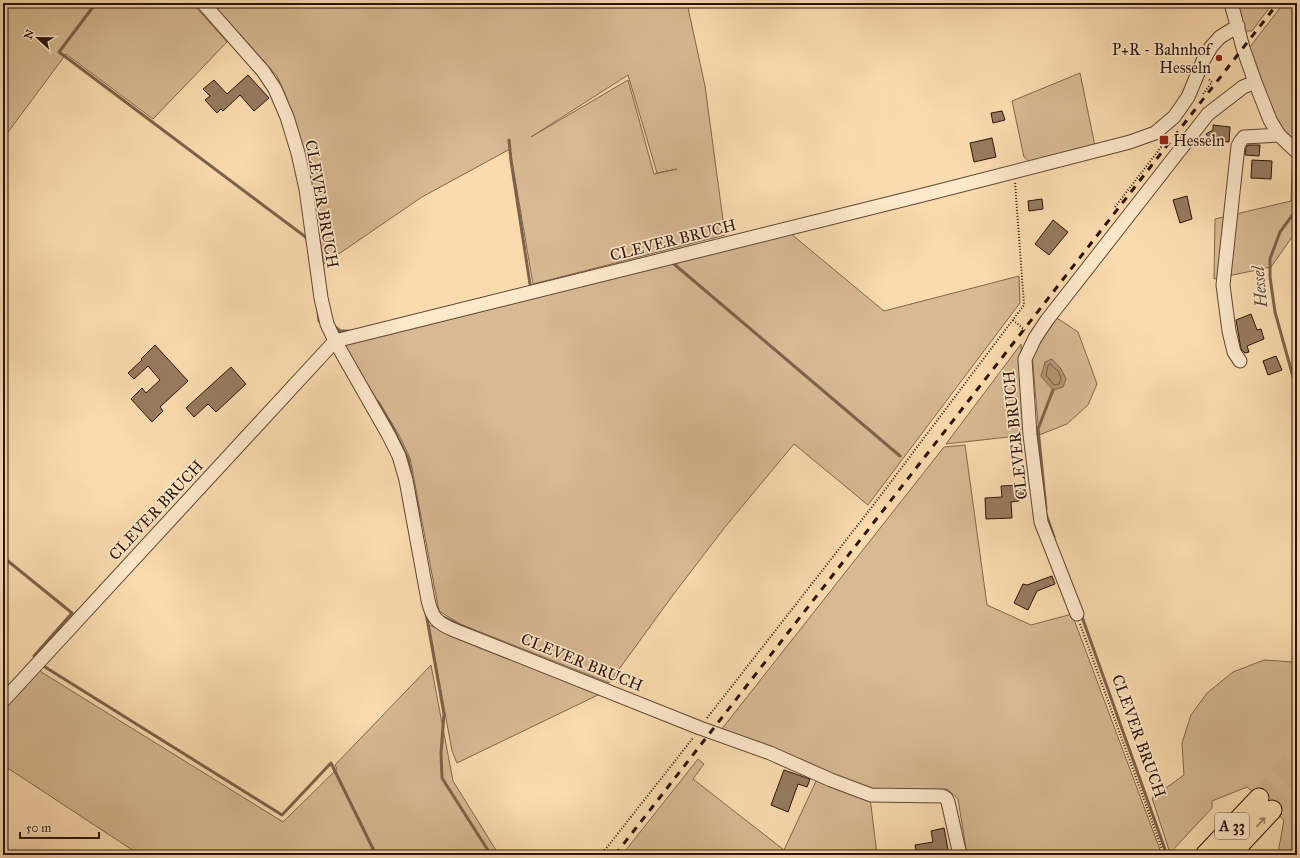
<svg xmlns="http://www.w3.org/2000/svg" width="1300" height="858" font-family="'IM FELL Great Primer',serif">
<rect width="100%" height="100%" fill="#fadbae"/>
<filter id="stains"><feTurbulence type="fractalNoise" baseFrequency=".005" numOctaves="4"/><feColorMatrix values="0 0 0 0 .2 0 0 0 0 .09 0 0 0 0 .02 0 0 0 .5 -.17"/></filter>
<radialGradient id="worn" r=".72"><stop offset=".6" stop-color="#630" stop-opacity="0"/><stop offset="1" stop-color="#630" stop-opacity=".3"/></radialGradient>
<path fill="#d7b992" stroke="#81664e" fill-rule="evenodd" d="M3 3H192L227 42 153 119 66 54 3 139Z
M212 3H687L705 86 725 235 533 284 510 149 422 197 324 264C313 201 305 135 277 76ZM628 75 657 173 677 169 654 174 628 80 531 137Z
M1236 3H1273L1252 31H1244Z
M1284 3H1297V230L1271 267 1214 279 1215 219 1291 201 1293 144 1276 125 1249 48Z
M1080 73 1095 146 1031 163 1024 157 1012 101Z
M790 233 884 311 1019 276 1020 303 868 505 794 444 725 527 673 595 609 683 460 624 439 611 410 458 399 435 343 345Z
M1057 318 1078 332 1097 384 1088 405 1067 424 1039 435 1032 354Z
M1021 344 1026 435 946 444Z
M965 445 987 605 1031 625 1072 614 1162 855H967L958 799 947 789 920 791 872 792 721 730 944 447Z
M429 625 602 693 457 763 452 751Z
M1297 657V855H1275L1278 853 1284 820 1247 787 1212 801V808L1170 853 1152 798 1184 775 1182 743 1191 715 1207 693 1233 672 1264 660 1293 662Z
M431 665 453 781 499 855H140L3 765V706L38 670 283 822 337 769 335 765Z
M698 759 704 764 693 779 784 850 818 777 870 797 877 855H622Z"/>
<path fill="#b49776" stroke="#7d624b" d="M1052 359 1061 369 1066 379 1063 387 1053 390 1045 381 1041 376 1045 362Z"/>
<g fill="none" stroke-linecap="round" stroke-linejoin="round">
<path stroke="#705540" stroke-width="1" d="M1050 364 1058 371 1061 378 1059 384 1054 385 1046 375 1048 366Z"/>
<path stroke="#7d624b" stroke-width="3" d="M96 3 59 52 307 238V240
M509 140 511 161 530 284
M1297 209 1280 232 1270 259V277L1275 312 1297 391
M674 264 900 456
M318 311 319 321
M334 326 340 331H349
M378 402 391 424 408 459 419 516
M1046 509 1038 429 1053 390
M1046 514 1054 537
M3 557 72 613 34 656
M426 613 444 714 441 753 442 778 491 855
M1081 614 1167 855
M443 617 471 630
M45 667 282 815 331 763 376 855"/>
</g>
<path fill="#977b5f" stroke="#2b130a" d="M248 75 269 98 254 111 240 95 223 111 221 109 217 113 205 100 210 96 203 89 214 80 227 94Z
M1002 111 1005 120 993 123 991 113Z
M1213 125 1230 127 1229 142 1212 141 1206 134 1213 130Z
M992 138 996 157 974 162 970 143Z
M1248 145H1260L1259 156 1245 155 1246 148Z
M1252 160 1272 161 1271 179 1251 178Z
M1187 196 1192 219 1180 223 1173 200Z
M1042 199 1043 209 1029 211 1028 201Z
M1053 220 1068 232 1049 255 1035 244Z
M1251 314 1257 330 1261 329 1264 339 1247 346 1249 352 1245 353 1241 349 1236 320Z
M155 345 188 381 160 407 163 411 152 422 131 399 142 388 146 393 160 380 148 366 134 379 128 373 142 360 141 359Z
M1276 356 1282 370 1268 375 1263 361Z
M231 367 246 384 216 412 208 404 194 417 186 408Z
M1023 485 1024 499H1019V501L1011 502 1012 518 986 519 985 498 1002 497 1001 486Z
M1052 576 1055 584 1037 591 1028 610 1014 603 1023 584 1027 585Z
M784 770 810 779 807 787 798 784 788 812 771 805Z
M944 828 949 855H917L915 845 933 842 931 831Z"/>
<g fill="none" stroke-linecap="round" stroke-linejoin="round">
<path stroke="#d1b38d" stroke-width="19" stroke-dasharray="19 10" stroke-linecap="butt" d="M1259 798 1297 755
M1272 810 1297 783"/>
<defs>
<path id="minor" d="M203 3 263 71 275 89 287 117 298 153 306 189 321 298 327 324 335 341 388 434 399 456 406 480 428 600C432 618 437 623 454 630L700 728 770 753 831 780 871 795 942 796 946 798 948 802 960 855
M1231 3 1243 48 1255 82 1270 120 1279 135 1297 152
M1240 361 1234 352 1229 331 1223 285 1238 146 1240 142 1244 137 1279 135
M1077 614 1041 522 1030 435 1025 359 1035 338 1047 320 1208 114 1243 87 1255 82
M3 701 335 341 923 195 1130 142 1155 133 1174 117 1188 97 1203 61 1211 47 1220 37 1238 26"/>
<path id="highway" d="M1205 855 1259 798
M1230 855 1272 810"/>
</defs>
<use href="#minor" stroke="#5f4533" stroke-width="15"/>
<use href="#highway" stroke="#2b130a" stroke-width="21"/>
<path stroke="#2b130a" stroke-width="2" stroke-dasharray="1 2" stroke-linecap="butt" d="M1203 94 1212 82 1208 79
M1115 207 1168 138
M1013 320 1026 331
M1080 624 1162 849
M707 718 875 503 1024 305 1015 182
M601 855 693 738"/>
<use href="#minor" stroke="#fce8ca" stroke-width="13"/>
<use href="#highway" stroke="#fadbae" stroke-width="19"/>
<path stroke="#2b130a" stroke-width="3" stroke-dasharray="7 7" stroke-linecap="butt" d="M615 855 1278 3"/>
</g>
<defs><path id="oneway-shaft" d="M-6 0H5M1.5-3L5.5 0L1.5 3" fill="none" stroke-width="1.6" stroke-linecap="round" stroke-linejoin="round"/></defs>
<use stroke="#9d8164" href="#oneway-shaft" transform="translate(1261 822) rotate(-47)"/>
<g fill="#8f2418" stroke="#fce8ca" stroke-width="1.5">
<circle cx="1219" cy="58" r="4"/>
<rect x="1159" y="135" width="10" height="10" rx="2"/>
</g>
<g text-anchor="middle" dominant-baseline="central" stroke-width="3.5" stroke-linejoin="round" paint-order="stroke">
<rect fill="#fce8ca" stroke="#6a5344" stroke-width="1" x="1215" y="813" width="34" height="26" rx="3"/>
<g font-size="15" font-weight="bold" fill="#2b130a">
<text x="1232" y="826">A 33</text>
</g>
<g font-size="16" fill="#2b130a" stroke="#fce8ca" text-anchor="end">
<text x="1211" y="49">P+R - Bahnhof<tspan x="1211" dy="18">Hesseln</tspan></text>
<text x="1173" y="140" text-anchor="start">Hesseln</text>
</g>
<g font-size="16" fill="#2b130a" stroke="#fce8ca">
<text transform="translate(322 204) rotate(80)">CLEVER BRUCH</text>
<text transform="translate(673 240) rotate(-14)">CLEVER BRUCH</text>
<text transform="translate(1015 435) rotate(-96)">CLEVER BRUCH</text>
<text transform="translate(156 510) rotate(-47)">CLEVER BRUCH</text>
<text transform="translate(582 662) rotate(22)">CLEVER BRUCH</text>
<text transform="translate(1139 736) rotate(70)">CLEVER BRUCH</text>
</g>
<g font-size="17" font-style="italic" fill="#624835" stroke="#fce8ca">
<text transform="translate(1260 287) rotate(-95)">Hessel</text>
</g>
</g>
<rect width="1300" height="858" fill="none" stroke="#fadbae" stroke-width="16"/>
<rect x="4" y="4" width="1292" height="850" fill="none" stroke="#2b130a" stroke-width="2"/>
<rect x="8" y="8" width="1284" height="842" fill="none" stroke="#2b130a"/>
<g transform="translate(38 38) rotate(292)" stroke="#fce8ca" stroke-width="3" paint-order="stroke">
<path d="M0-3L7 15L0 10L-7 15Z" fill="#2b130a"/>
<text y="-6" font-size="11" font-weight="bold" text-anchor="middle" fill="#2b130a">N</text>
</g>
<path d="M20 832v6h79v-6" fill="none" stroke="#2b130a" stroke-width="2"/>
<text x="26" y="832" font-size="12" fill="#2b130a" stroke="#fce8ca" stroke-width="3" paint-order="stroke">50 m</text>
<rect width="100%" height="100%" filter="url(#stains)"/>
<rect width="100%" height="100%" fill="url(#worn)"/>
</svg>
